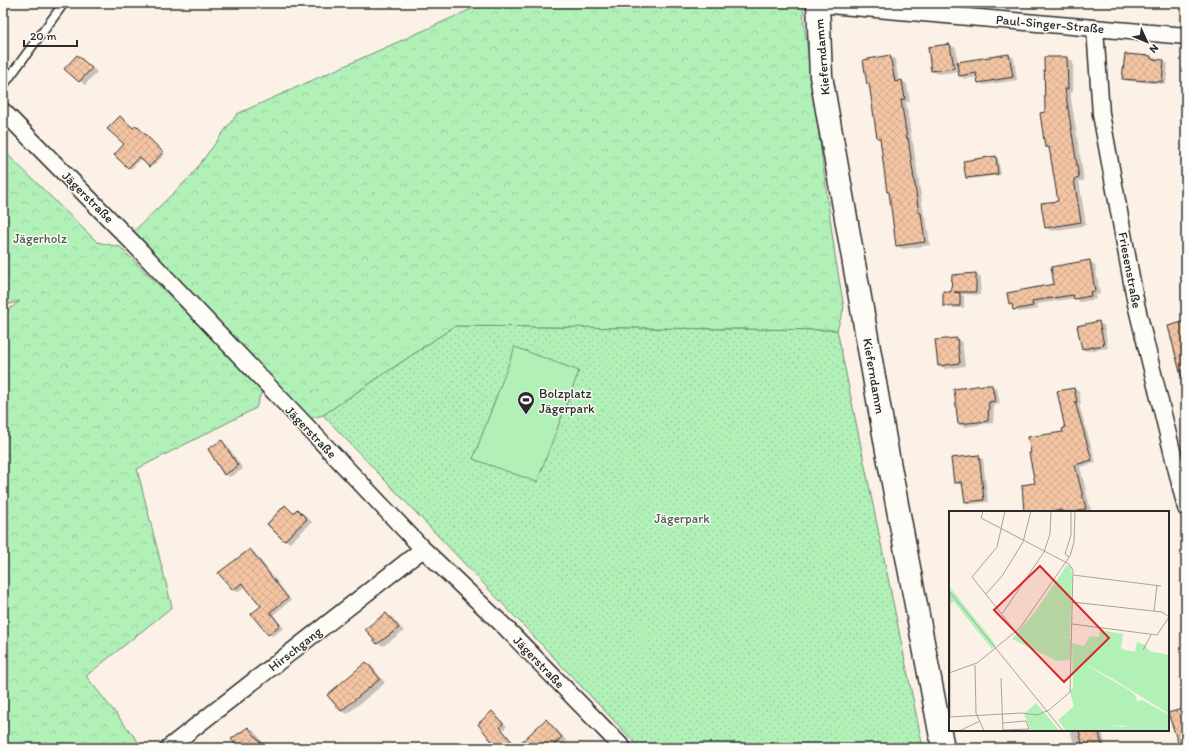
<svg xmlns="http://www.w3.org/2000/svg" width="1189" height="751" font-family="Itim,sans-serif">
<defs>
<pattern id="grass-dots" width="8" height="8" patternUnits="userSpaceOnUse"><rect width="8" height="8" fill="#b1f1b8"/><path d="M2 2h.1M6 6h.1" fill="none" stroke="#98cf9e" stroke-width="1.8" stroke-linecap="round"/></pattern>
<pattern id="forest-crowns" width="20" height="18" patternUnits="userSpaceOnUse"><rect width="20" height="18" fill="#b1f1b8"/><path d="M2 6a3 3 0 1 1 6 0M12 15a3 3 0 1 1 6 0" fill="none" stroke="#98cf9e"/></pattern>
<pattern id="building-cross-hatch" width="8" height="8" patternUnits="userSpaceOnUse"><rect width="8" height="8" fill="#f4c5a4"/><path d="M0 0l8 8M0 8l8-8" fill="none" stroke="#d1a98d"/></pattern>
</defs>
<rect width="100%" height="100%" fill="#fbf1e6"/>
<filter id="ink" filterUnits="userSpaceOnUse"><feTurbulence type="fractalNoise" baseFrequency=".025" numOctaves="2"/><feDisplacementMap in="SourceGraphic" scale="8" xChannelSelector="R" yChannelSelector="G"/><feConvolveMatrix kernelMatrix="1 2 1 2 8 2 1 2 1" color-interpolation-filters="sRGB"/></filter>
<g filter="url(#ink)">
<path fill="url(#grass-dots)" stroke="#6e8e72" d="M455 326 837 330 923 748H640L323 415Z"/>
<path fill="url(#forest-crowns)" stroke="#6e8e72" d="M485 3H803L804 23 835 255 844 308 837 330 455 326 323 415 309 419 132 233 191 176 237 114Z
M3 150 97 242 120 247 181 307 262 390 256 408 137 469 172 607 86 676 140 744 134 748H3V314L20 301 3 306Z"/>
<path fill="#b1f1b8" stroke="#6e8e72" d="M515 347 579 371 537 482 473 459Z"/>
<path fill="#0003" d="M1064 3H1083L1082 5Z
M950 45 956 48 958 62 1009 55 1014 58 1017 80 984 85 979 82 978 77 965 79 960 76 959 71 938 74 932 71Z
M78 56 97 72 85 85 66 69Z
M890 56 895 59 899 82 902 81 907 84 910 102H906L912 142 913 143 924 216 926 217 930 245 903 249 897 246 881 139 878 137 871 84 868 83Z
M1151 57 1156 61H1163L1168 64 1166 84 1128 81 1123 78Z
M1067 58 1073 61V92H1070L1084 181H1079L1086 225 1051 231 1046 227 1059 202 1051 150 1046 147V113Z
M1186 100V120L1184 119 1182 101Z
M139 128 165 154 152 167 142 158 131 169 128 167 126 144Z
M996 158 998 159 1001 175 969 179 966 177Z
M1089 261 1095 265 1100 294 1095 295 1096 299 1080 302 1075 298 1037 304 1038 309 1019 312 1014 309 1013 306 1010 304 1055 284Z
M976 274 981 277 980 295 960 294 964 296V308H949L944 305 952 293Z
M1099 323 1104 325 1108 348 1087 351 1082 349Z
M957 339 962 342 965 366 945 369 939 365Z
M992 386 997 389 1000 404 994 405 993 423 964 427 959 424Z
M1074 389 1079 391 1081 404 1079 405 1096 463 1080 467 1091 511 1025 512 1036 484 1067 429Z
M222 442 227 445 243 469 230 477 225 474Z
M978 456 983 459 988 502 971 504 966 502 964 485H960L955 483Z
M285 507 294 513 297 510 303 513 312 522 290 543 285 540Z
M250 550 254 552 291 600 273 615 284 628 272 636 268 634 262 607 246 586 237 592 233 590Z
M386 614 392 617 404 631 383 646 378 643Z
M366 663 372 666 385 683 347 714 341 711Z
M492 713 496 715 507 726 503 730 518 748H498Z
M546 721 551 724 567 741 560 748H540Z
M248 728 254 731 267 748H239Z
M1070 730H1102L1106 748H1075Z"/>
<path fill="url(#building-cross-hatch)" stroke="#2b2b2b" d="M950 44 954 68 931 71 928 47Z
M1009 54 1013 77 978 83 976 73 959 76 957 62Z
M1125 54 1151 56V59L1164 60 1162 82 1122 79Z
M77 55 92 68 79 82 64 69Z
M890 55 895 82 902 80 905 99 901 100 904 119 907 139 908 138 919 213H921L925 242 896 246 889 192H887L880 138H877L869 83 867 84 863 60Z
M1044 57H1067L1068 89H1065L1079 178 1074 179 1081 222 1045 228 1041 203 1058 201 1049 147H1045L1040 113 1045 112Z
M120 116 133 128 136 125 163 152 149 167 139 157 128 168 114 155 124 144 107 129Z
M996 156 998 174 966 178 963 161Z
M1090 260 1095 291 1090 292 1091 296 1074 299 1073 295 1032 301 1033 306 1013 310 1012 304H1009L1007 293 1054 284 1051 267Z
M976 273V292H954L960 293V306H943V291L951 292 952 275Z
M1099 321 1104 345 1082 349 1077 326Z
M1186 321V376H1181L1168 326Z
M957 338 960 363 938 366 935 340Z
M984 385H992L995 401 989 402 988 421 958 424 954 389Z
M1074 388 1077 402H1075L1092 460 1075 465 1086 509 1075 512H1062V510L1050 512H1024L1022 485 1035 483 1029 453H1031L1028 437 1063 432 1062 429 1065 428 1057 391Z
M222 440 238 466 224 475 208 449Z
M979 455 984 500 965 502 962 482 954 483 951 458Z
M285 505 293 513 297 509 307 519 284 541 267 524Z
M250 549 288 598 270 612 280 625 268 635 251 614 261 606 242 583 233 590 218 573Z
M386 613 399 628 377 644 365 629Z
M366 662 380 679 341 711 327 695Z
M1186 708V748H1180L1168 713Z
M492 711 503 724 500 727 516 747 546 719 562 737 551 748H497L478 724Z
M248 727 265 748H238L231 739Z
M1079 730H1098L1103 748H1083Z"/>
<g fill="none" stroke-linecap="round" stroke-linejoin="round">
<defs>
<path id="lane" d="M3 86 64 3"/>
<path id="street" d="M818 4 1186 36
M1095 28 1101 114 1136 304 1186 508
M3 111 132 242 423 549 505 627 623 748
M168 748 423 549"/>
<path id="secondary" d="M818 3 821 76 887 451 943 748"/>
</defs>
<use href="#lane" stroke="#2b2b2b" stroke-width="11"/>
<use href="#street" stroke="#2b2b2b" stroke-width="19"/>
<use href="#secondary" stroke="#2b2b2b" stroke-width="25"/>
<use href="#lane" stroke="#fdfcf7" stroke-width="8"/>
<use href="#street" stroke="#fdfcf7" stroke-width="16"/>
<use href="#secondary" stroke="#fdfcf7" stroke-width="22"/>
</g>
</g>
<defs>
<symbol id="stadium-pin" viewBox="-11 -11 22 30"><path d="M0 17L-7.5 6A9.5 9.5 0 1 1 7.5 6Z" fill="#2b2b2b" stroke="#fdfcf7"/><path d="M0-5a6.5 5 0 1 0 0 10a6.5 5 0 1 0 0-10ZM-3.5-1.8h7v3.6h-7Z" fill="#fff"/></symbol>
</defs>
<g fill-rule="evenodd">
<use href="#stadium-pin" x="516" y="390" width="20" height="27"/>
</g>
<g text-anchor="middle" dominant-baseline="central" stroke-width="3" stroke-linejoin="round" paint-order="stroke">
<g font-size="13" fill="#2b2b2b" stroke="#fdfcf7">
<text transform="translate(1050 24) rotate(5)">Paul-Singer-Straße</text>
<text transform="translate(822 57) rotate(-95)">Kieferndamm</text>
<text transform="translate(88 197) rotate(45)">Jägerstraße</text>
<text transform="translate(1130 270) rotate(79)">Friesenstraße</text>
<text transform="translate(874 376) rotate(80)">Kieferndamm</text>
<text transform="translate(311 432) rotate(46)">Jägerstraße</text>
<text transform="translate(295 649) rotate(-38)">Hirschgang</text>
<text transform="translate(539 662) rotate(46)">Jägerstraße</text>
</g>
<g font-size="13" fill="#4c5c4e" stroke="#fdfcf7">
<text x="40" y="238">Jägerholz</text>
<text x="682" y="518">Jägerpark</text>
</g>
<g font-size="13" fill="#2b2b2b" stroke="#fdfcf7" text-anchor="start">
<text x="539" y="393">Bolzplatz<tspan x="539" dy="15">Jägerpark</tspan></text>
</g>
</g>
<g transform="translate(949 511)">
<rect width="220" height="220" fill="#fbf1e6"/>
<path d="M118 54 122 56 123 65 121 127 108 124 86 101ZM0 75 47 134 43 138 5 91 1 92ZM201 203 220 212V220H153L161 214 174 216 193 211Z" fill="#b1f1b8"/>
<path d="M86 101 108 124 122 128 121 149 108 150 63 128ZM151 119 174 123 172 138 186 141 188 131 196 134 200 140 220 144V203L164 168 133 152 180 179 187 185 188 190 193 189 220 204V212L217 213 201 203 193 211 179 215 161 214 153 220H117L109 209 125 195 121 181V178H124L123 132 135 135 141 125 150 126ZM87 192 111 220H82L75 203Z" fill="#b1f1b8"/>
<path fill="none" stroke="#a8a29b" stroke-width="1" d="M56 0 48 36 23 66 67 121M120 46 116 43 122 24V0M124 64 212 75M1 81 114 220M1 81V205M37 83 53 65 74 31 82 0M205 100 208 74M53 103 95 41 101 23 102 0M123 113 208 124 220 106 213 101 123 91M194 139 202 124M26 154 27 202 35 220M0 162 28 152 71 117 121 45 125 31 126 0M52 167 54 220M0 206 73 202 88 204 100 199 121 181 124 59 120 53 32 7 34 0M53 212 77 210 80 218 54 219M10 220 31 210"/>
<path fill="#d62828" fill-opacity="0.15" stroke="#d62828" stroke-width="2" d="M91 55 160 127 115 171 45 99Z"/>
<rect width="220" height="220" fill="none" stroke="#2b2b2b" stroke-width="2"/>
</g>
<rect width="1189" height="751" fill="none" stroke="#fdfcf7" stroke-width="16"/>
<rect x="8" y="8" width="1173" height="735" fill="none" stroke="#2b2b2b" stroke-width="1.5" filter="url(#ink)"/>
<g transform="translate(1147 42) rotate(134)" stroke="#fdfcf7" stroke-width="3" paint-order="stroke">
<path d="M0-3L7 15L0 10L-7 15Z" fill="#2b2b2b"/>
<text y="-6" font-size="11" font-weight="bold" text-anchor="middle" fill="#2b2b2b">N</text>
</g>
<path d="M24 40v6h53v-6" fill="none" stroke="#2b2b2b" stroke-width="2"/>
<text x="30" y="40" font-size="12" fill="#2b2b2b" stroke="#fdfcf7" stroke-width="3" paint-order="stroke">20 m</text>
</svg>
